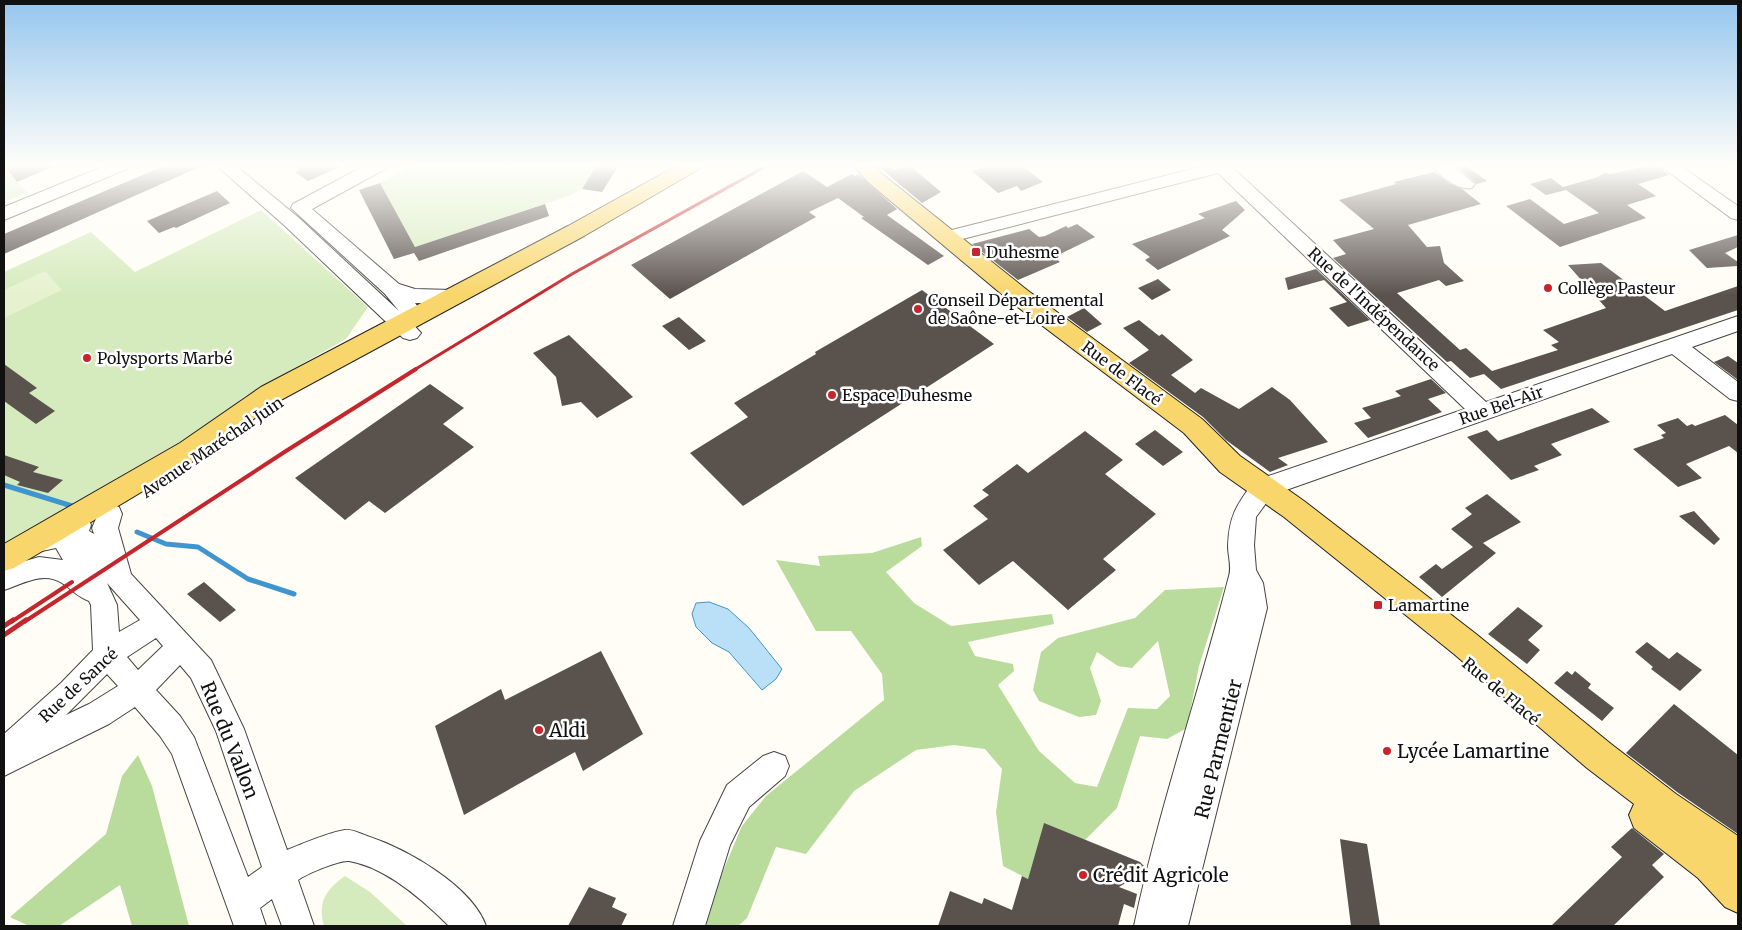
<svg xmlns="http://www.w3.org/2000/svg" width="1742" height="930" font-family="Merriweather,serif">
<rect width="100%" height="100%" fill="#fffdf5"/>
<path fill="#d5ebbd" d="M415 165H597L582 189 568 196 415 247 380 183Z
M4 166 27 193 4 202Z
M261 210 368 307 346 339 245 396 212 422 32 543 4 559V272L91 232 135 272Z
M345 876 370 892 407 926H324C317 903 326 889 345 876Z"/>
<path fill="#b9dc9c" d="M921 537 922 546 886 572 914 603 951 626 1052 614 1054 624 968 642 975 656 1013 664 1014 671 998 685 1039 751 1075 783 1097 787 1128 708 1157 709 1170 696 1158 641 1132 668 1118 666 1097 652 1090 668 1101 701 1096 715 1079 717 1039 701 1033 690 1041 652 1058 638 1135 618 1165 590 1224 587 1199 666 1187 728 1167 739 1140 736 1117 808 1085 840 1044 824 1028 879 1003 866 996 812 1002 769 985 749 954 745 916 750 854 791 806 854 776 847 747 918 738 926H706L717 885 742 826 766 796 884 700 882 674 851 631H816L776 560 820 566 818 556 872 553Z
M138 755 152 786 189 926H132L120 885 59 926H29L10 917 106 834 122 776Z"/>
<path fill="#e6f2cf" d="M45 271 62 290 4 318V290Z"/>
<path fill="#b9e0f7" stroke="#3f96cf" d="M709 602 728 609 749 628 782 669 776 679 762 690 729 652 712 643 696 627 692 614 696 603Z"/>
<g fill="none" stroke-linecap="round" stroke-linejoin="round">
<path stroke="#3f96cf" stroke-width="5" d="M4 485 72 506
M137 532 166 544 198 547 248 579 294 594"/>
</g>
<path fill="#5a524d" d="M4 165H57L17 182Z
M166 165H204L4 254V234Z
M292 165H344L308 181 295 172 299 170Z
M597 165H619L602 192 582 189Z
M887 165 894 170 909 165 941 192 922 203 879 167Z
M989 165H1021L1043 182 1021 191 1017 186 998 193 972 171Z
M1465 165 1487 181 1477 184 1456 166Z
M1651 165H1657L1669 175 1638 184 1656 196 1627 205 1646 218 1560 247 1506 206 1530 199 1564 224 1599 213 1566 190 1546 195 1530 184 1551 178 1563 187 1598 177 1604 173 1611 174Z
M803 171 827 187 852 174 855 176 858 174 897 209 887 215 944 256 928 265 861 218 864 217 838 198 809 212 816 217 670 299 631 265Z
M1434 172 1449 183 1462 189 1481 204 1408 225 1427 247 1440 246 1444 263 1464 281 1446 286 1439 280 1397 293 1460 350 1466 348 1492 371 1558 350 1551 345 1559 342 1543 330 1606 308 1568 265 1601 263 1665 311 1738 286V310L1501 389 1484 374 1470 378 1451 361 1447 362 1333 258 1346 254 1333 240 1374 229 1339 200 1396 184 1394 182Z
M380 183 415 247 545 204 549 216 419 261 414 253 394 259 359 190Z
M217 191 230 203 176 228 174 227 159 233 147 221Z
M1236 201 1245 210 1222 230 1230 236 1158 270 1145 260 1150 257 1132 244 1205 218 1198 214Z
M1077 224 1095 237 1054 257 1060 262 1018 280 972 244 1029 229 1039 237 1045 236 1066 226 1068 228Z
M1738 235V247L1725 253 1738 262V266L1707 268 1689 250Z
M1316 269 1370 320 1348 327 1329 308 1347 302 1324 280 1288 290 1285 278Z
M1158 279 1171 290 1152 300 1138 288Z
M922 290 994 344 743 506 690 453 748 417 734 403 816 354 815 352Z
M1084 308 1102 324 1087 332 1067 317Z
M679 317 706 341 689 350 662 326Z
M1139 320 1159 336 1162 334 1193 360 1171 375 1195 393 1201 388 1239 409 1272 387 1290 400 1328 442 1278 458 1288 465 1270 472 1226 440 1203 417 1129 363 1149 350 1123 328Z
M569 335 633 397 597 418 581 402 562 406 556 377 533 353Z
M1728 356 1738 363V380L1714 362Z
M4 364 37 388 29 393 55 411 36 424 4 401Z
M1431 379 1446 393 1428 399 1442 412 1368 438 1354 423 1371 418 1362 408 1401 396 1395 391Z
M430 384 464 408 443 424 474 447 385 513 369 501 345 520 295 478Z
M1592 408 1610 422 1551 444 1562 455 1534 466 1539 470 1511 480 1467 437 1487 430 1498 441Z
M1725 415 1738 425V453L1729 446 1686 464 1702 478 1678 487 1633 449 1664 438 1661 435 1666 433 1657 425 1678 418 1687 426 1692 424 1695 426Z
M1155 430 1183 452 1163 466 1135 444Z
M1085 431 1123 460 1105 474 1156 514 1103 559 1116 570 1068 610 1013 561 979 585 943 550 988 519 973 506 989 495 982 490 1017 464 1028 473Z
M4 455 39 467 33 472 63 480 48 493 17 485 20 482 4 475Z
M1487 494 1521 522 1483 543 1496 553 1442 597 1419 577 1436 564 1442 569 1473 547 1451 529 1472 514 1465 508Z
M1694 511 1720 539 1714 545 1679 516Z
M204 582 236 610 220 622 187 594Z
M1518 607 1543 626 1528 640 1540 650 1527 664 1488 634Z
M1647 642 1669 659 1677 652 1702 670 1680 691 1651 669 1653 667 1635 652Z
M601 651 643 734 583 771 575 752 464 815 435 726 501 689 505 700Z
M1567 671 1572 675 1575 671 1591 684 1588 688 1614 708 1602 721 1554 683Z
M1674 704 1738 755V834L1677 792 1626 753Z
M1044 823 1140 862 1146 868 1145 871 1119 887 1137 894 1134 908 1124 904 1118 926H938L950 891 982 904 984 898 1012 910 1022 876 1028 879Z
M1632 828 1664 854 1652 865 1664 877 1613 926H1551L1622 857 1611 847Z
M1340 839 1367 844 1380 926H1351Z
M589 887 616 898 612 907 627 914 621 926H568Z"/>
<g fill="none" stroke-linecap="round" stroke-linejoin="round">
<defs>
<path id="minor" d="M107 165H130L127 169 4 220V207Z
M216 165H235L299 218 399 311 385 294 291 208 293 204 366 165H388L385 169 312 209 399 284 415 289 452 290 459 292 462 297 459 302 452 304 415 303 425 316 422 321 411 322 421 333 417 338 410 340 403 338 285 226Z
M1208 165H1237L1234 169 1486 402 1738 316V331L1692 347 1738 382V401L1730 399 1672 354 1272 495 1256 517 1254 545 1256 570 1263 583 1267 608 1188 926H1134C1159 808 1199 693 1229 576 1232 567 1228 556 1228 546 1229 515 1237 505 1254 481L1465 409 1218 173 947 243 940 241 937 237 940 233Z
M1431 165H1451L1475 184 1472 188C1459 191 1439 176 1431 165Z
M1659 165H1679L1738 206V220L1731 218Z
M110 504 119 507 122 514 118 528 131 574 211 660 244 729 287 850C302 844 330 832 345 830 352 829 361 834 367 836 407 849 472 886 486 926H449C424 901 386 867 349 861 339 860 306 874 298 880L314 926H282L272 899 260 908 266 926H234L172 754 160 736 135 707 109 724 4 776V734L61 683 93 650 91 605 89 601C78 597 71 589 62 583 43 571 23 584 4 590V567L39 557 63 560 56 548 37 552 28 549 24 542 28 535C38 531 49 530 60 527 73 523 69 512 88 518L91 525 89 531 94 534 92 528 101 507ZM107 583 140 620 119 632 117 605ZM156 638 163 646 138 670 127 657ZM180 665 191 678 216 731 262 867 248 877 194 737 180 716 156 690ZM107 674 118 686 89 704 66 715Z
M774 752 785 756 789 766 785 776 749 807 730 845 705 926H673L700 841 727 785 763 756Z"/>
<path id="major" d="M678 165H702L699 169 584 236 279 401 200 457 14 568 4 571V544L180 443 261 387 568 226Z
M853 165H874L882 174 1027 290 1202 419 1240 456 1304 501 1476 634 1611 744 1676 794 1738 836V913L1725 907 1698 878 1634 828 1629 815 1634 804 1587 768 1454 654 1284 517 1220 472 1184 433 1011 302 868 182Z"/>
</defs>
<use href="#minor" stroke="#444" stroke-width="2"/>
<use href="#major" stroke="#222" stroke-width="2"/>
<use href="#minor" fill="#fff" fill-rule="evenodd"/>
<use href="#major" fill="#f9d66b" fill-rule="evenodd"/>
<path stroke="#c4262e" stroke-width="3" d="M414 370 572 274 768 165"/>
<path stroke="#c4262e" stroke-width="4" d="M11 622 72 582
M24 622 286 451 416 369"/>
<path stroke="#c4262e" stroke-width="5" d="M4 626 13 620
M4 635 26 620"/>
</g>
<linearGradient id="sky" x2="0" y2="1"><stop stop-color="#95c6ee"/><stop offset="0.56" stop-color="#fffefa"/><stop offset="1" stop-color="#fffefa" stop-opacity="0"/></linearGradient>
<rect width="1742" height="295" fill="url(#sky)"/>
<g fill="#c4262e" stroke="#fff" stroke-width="2">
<rect x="971" y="247" width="10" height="10" rx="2.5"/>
<circle cx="1548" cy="288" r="5"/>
<circle cx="918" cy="309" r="5"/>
<circle cx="87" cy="358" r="5"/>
<circle cx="832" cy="395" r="5"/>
<rect x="1373" y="600" width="10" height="10" rx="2.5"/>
<circle cx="539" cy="730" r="5"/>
<circle cx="1387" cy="751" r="5"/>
<circle cx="1083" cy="875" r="5"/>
</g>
<g text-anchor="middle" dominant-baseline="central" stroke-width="5" stroke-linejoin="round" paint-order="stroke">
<g font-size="16" fill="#111" stroke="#fff" text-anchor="start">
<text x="986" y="252">Duhesme</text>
<text x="1558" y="288">Collège Pasteur</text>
<text x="928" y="300">Conseil Départemental<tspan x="928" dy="18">de Saône-et-Loire</tspan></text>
<text x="97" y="358">Polysports Marbé</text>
<text x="842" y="395">Espace Duhesme</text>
<text x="1388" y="605">Lamartine</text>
</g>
<g font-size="16" fill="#111" stroke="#fff">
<text transform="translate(1374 309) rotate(43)">Rue de l'Indépendance</text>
<text transform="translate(1122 373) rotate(37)">Rue de Flacé</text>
<text transform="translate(1501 405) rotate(-19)">Rue Bel-Air</text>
<text transform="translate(212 447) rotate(-34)">Avenue Maréchal Juin</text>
<text transform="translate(78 685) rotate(-43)">Rue de Sancé</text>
<text transform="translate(1501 691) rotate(40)">Rue de Flacé</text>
</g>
<g font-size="19" fill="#111" stroke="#fff" text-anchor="start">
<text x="549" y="730">Aldi</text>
<text x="1397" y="751">Lycée Lamartine</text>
<text x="1093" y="875">Crédit Agricole</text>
</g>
<g font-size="19" fill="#111" stroke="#fff">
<text transform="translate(230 740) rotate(68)">Rue du Vallon</text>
<text transform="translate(1218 749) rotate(-76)">Rue Parmentier</text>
</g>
</g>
<rect width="1742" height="930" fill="none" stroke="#111111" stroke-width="10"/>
</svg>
